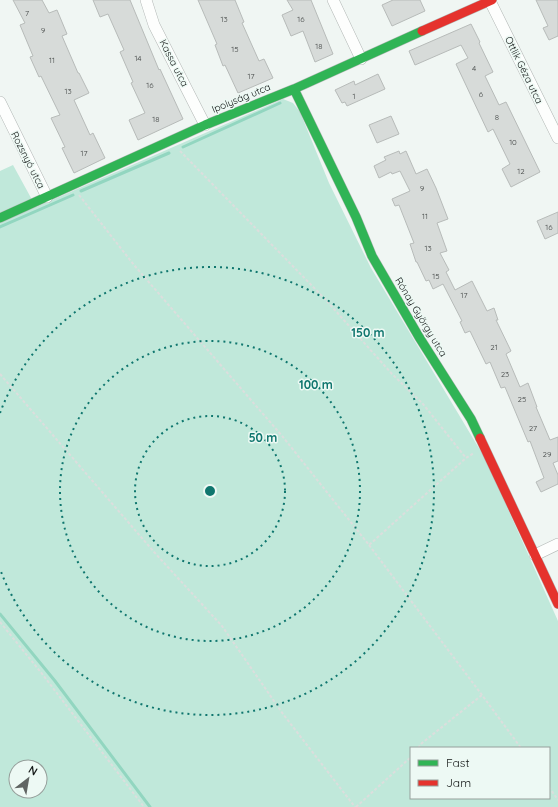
<svg xmlns="http://www.w3.org/2000/svg" width="558" height="807" font-family="Quicksand,sans-serif">
<rect width="100%" height="100%" fill="#f0f6f3"/>
<path fill="#c0e8da" fill-rule="evenodd" d="M283 99 293 103 300 112 329 183 371 268 486 460 558 621V807H0V171L13 165 36 207ZM411 748H549V798H411ZM16 767H40V791H16Z"/>
<g fill="none" stroke-linecap="round" stroke-linejoin="round">
<path stroke="#92d6c0" stroke-width="3" d="M183 147 280 103
M81 191 169 153
M0 227 73 195
M0 614 55 681 150 807"/>
</g>
<path fill="#d7dbd9" stroke="#b7bbb9" d="M13 0H42L49 13 57 10 67 34 62 36 78 73H79L89 93 74 100 90 135 93 133 105 158 74 173 62 148 65 147 51 118 60 115 41 76 39 77 30 57 33 56 20 25 25 23Z
M93 0H130L159 70 160 69 183 119 138 140 129 120 145 113 131 83 133 82 120 52 124 50 108 14 100 17Z
M198 0H235L244 22 242 23 259 61 264 59 273 78 238 93 225 65 223 66 215 45 217 44Z
M287 0H311L333 54 315 62 303 31 291 36 282 15 293 10Z
M393 0H420L425 11 392 26 382 5Z
M536 0H558V36L549 40 543 28 548 26Z
M471 24 480 42 479 43 493 72 485 76 499 105 506 102 540 172 511 187 502 169 510 164 493 129 488 132 456 64 468 58 461 45 415 65 409 51Z
M378 74 385 89 347 106 345 102 342 103 335 90 354 81 355 85Z
M391 116 399 134 377 143 369 125Z
M399 151 400 154 406 151 416 174 427 169 436 188 448 219 437 223 447 251 440 253 449 270 446 272 455 290 472 281 487 311 494 308 498 320H496L511 351 506 354 520 387 528 383 537 407H536L550 440 558 437V461L553 463 558 475V484L541 492 536 482 544 478 530 441 528 442 505 387 501 388 490 362 486 364 470 331 465 333 460 322 462 321 443 284 433 289 429 280 426 281 417 262H416L410 244 414 243 399 205 395 206 392 199 410 191 400 171 392 174 391 172 379 178 374 166 386 160 384 157Z
M558 212V233L545 239 537 221Z"/>
<g fill="none" stroke-linecap="round" stroke-linejoin="round">
<defs>
<path id="street" d="M146 0 154 25 205 125
M333 0 361 59
M490 1 558 138
M0 102 47 197
M535 555 558 544"/>
<path id="fast" d="M294 89 356 217 372 256 419 337 471 419 480 438
M0 218 205 125 294 89 422 31"/>
<path id="jam" d="M422 31 492 0
M480 438 558 604"/>
</defs>
<use href="#street" stroke="#b2b7b5" stroke-width="12"/>
<use href="#fast" stroke="#b2b7b5" stroke-width="10"/>
<use href="#jam" stroke="#b2b7b5" stroke-width="10"/>
<path stroke="#dcdedd" stroke-width="2" stroke-dasharray="3 2" stroke-linecap="butt" d="M180 151 325 299 392 374 423 404 466 458 474 453
M79 195 134 265 283 437 369 545 466 458
M0 374 154 552 222 626 283 714 355 807
M369 545 482 695 521 748
M0 622 43 675 144 807
M418 748 422 743 482 695
M549 787 558 800
M356 807 411 757"/>
<use href="#street" stroke="#fdfefd" stroke-width="11"/>
<use href="#fast" stroke="#30b455" stroke-width="9"/>
<use href="#jam" stroke="#e5322d" stroke-width="9"/>
</g>
<g fill="none" stroke="#0f766e" stroke-width="2" stroke-dasharray="2 4">
<circle cx="210" cy="491" r="75"/>
<circle cx="210" cy="491" r="150"/>
<path d="M0 413A224 224 0 1 1 0 569"/>
</g>
<g text-anchor="middle" dominant-baseline="central" stroke-width="3" stroke-linejoin="round" paint-order="stroke">
<g font-size="8" fill="#454948">
<text x="27" y="13">7</text>
<text x="224" y="19">13</text>
<text x="301" y="19">16</text>
<text x="43" y="30">9</text>
<text x="319" y="46">18</text>
<text x="235" y="49">15</text>
<text x="138" y="58">14</text>
<text x="52" y="60">11</text>
<text x="474" y="68">4</text>
<text x="251" y="76">17</text>
<text x="150" y="85">16</text>
<text x="68" y="91">13</text>
<text x="481" y="94">6</text>
<text x="354" y="96">1</text>
<text x="497" y="117">8</text>
<text x="156" y="119">18</text>
<text x="513" y="142">10</text>
<text x="84" y="153">17</text>
<text x="521" y="171">12</text>
<text x="422" y="188">9</text>
<text x="425" y="216">11</text>
<text x="549" y="227">16</text>
<text x="428" y="248">13</text>
<text x="436" y="276">15</text>
<text x="464" y="295">17</text>
<text x="494" y="347">21</text>
<text x="505" y="374">23</text>
<text x="522" y="399">25</text>
<text x="533" y="428">27</text>
<text x="547" y="454">29</text>
</g>
<g font-size="10" fill="#131716" stroke="#edf9f4">
<text transform="translate(174 63) rotate(63)">Kassa utca</text>
<text transform="translate(524 70) rotate(64)">Ottlik Géza utca</text>
<text transform="translate(241 98) rotate(-22)">Ipolyság utca</text>
<text transform="translate(28 160) rotate(63)">Rozsnyó utca</text>
<text transform="translate(421 317) rotate(59)">Rónay György utca</text>
</g>
</g>
<circle cx="210" cy="491" r="6" fill="#0f766e" stroke="#edf9f4" stroke-width="2"/>
<g font-size="12" text-anchor="middle" font-weight="bold" fill="#0f766e" stroke="#edf9f4" stroke-width="3" stroke-linejoin="round" paint-order="stroke">
<text x="368" y="337">150 m</text>
<text x="316" y="389">100 m</text>
<text x="263" y="442">50 m</text>
</g>
<rect x="410" y="747" width="140" height="52" fill="#edf9f4" stroke="#969f9b"/>
<rect x="418" y="760" width="20" height="6" fill="#30b455" stroke="#969f9b"/>
<text x="446" y="767" font-size="12" fill="#131716">Fast</text>
<rect x="418" y="780" width="20" height="6" fill="#e5322d" stroke="#969f9b"/>
<text x="446" y="787" font-size="12" fill="#131716">Jam</text>
<g transform="translate(28 779) rotate(31)"><circle r="19" fill="#edf9f4" stroke="#969f9b"/>
<path d="M0-3L7 15L0 10L-7 15Z" fill="#606563"/>
<text y="-6" font-size="11" font-weight="bold" text-anchor="middle" fill="#131716">N</text>
</g>
</svg>
